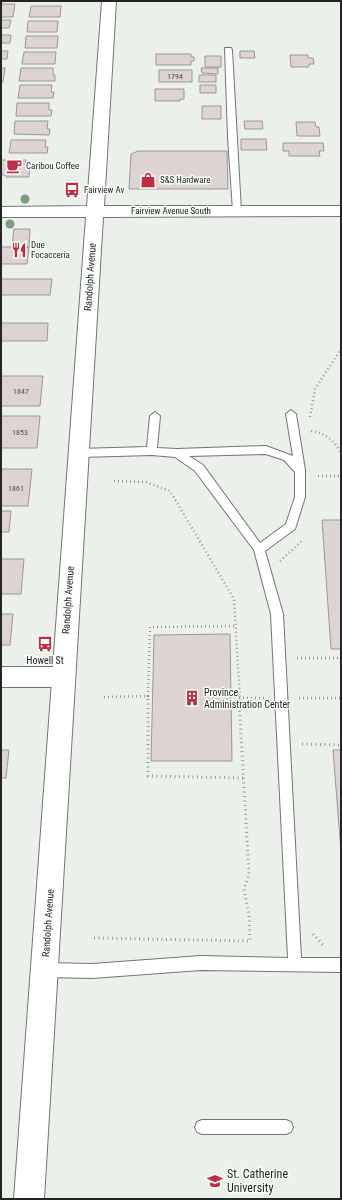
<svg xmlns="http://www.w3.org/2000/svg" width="342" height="1200" font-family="'Roboto Condensed',sans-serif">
<rect width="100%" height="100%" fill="#ebf1ea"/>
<path fill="#dcd3d2" stroke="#9e9595" d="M1 4H15L13 17H1Z
M31 6H61L60 17H29Z
M1 20H11L9 28H1Z
M28 21H58L57 32H27Z
M1 35H11L10 43H1Z
M26 36H58L57 48H25Z
M1 51H8L7 59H1Z
M240 51H254L255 58H240Z
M24 52H56L55 64H22Z
M156 54H191V57H194V61H191V65H156Z
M290 55H308V58H313L314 64H309V67H291Z
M205 56H221V67H205Z
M1 68H5L3 82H1Z
M21 68H53V75H55V81H19Z
M201 68H218V74L202 73Z
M159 70H192V82H159Z
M199 75H216V82H199Z
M20 85H52L51 92H54L53 98H18Z
M200 85H216V93H200Z
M155 89H184V99H180V101H155Z
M17 103H49V110H52L51 116H16Z
M202 106H221V119H202Z
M15 121H48L47 129H50L49 135 14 134Z
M244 121H262L263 129H245Z
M296 122H315L316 127H319L320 136H297Z
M241 139H266L267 150H241Z
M11 140H46L45 147H48L47 153H9Z
M283 143H323L324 151H319L320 156H289V151H283Z
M138 151H227L228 189H129L131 154Z
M1 160H26L25 164H30L29 177H6V175H1Z
M14 229H30L29 247H12Z
M1 247H29L27 264H1Z
M1 279H52L50 295H1Z
M1 323H48L47 341H1Z
M1 376H43L40 406H1Z
M1 416H40L37 448H1Z
M1 469H32L28 506H1Z
M1 511H11L9 532H1Z
M322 520H341V649H331Z
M1 559H24L21 594H1Z
M1 614H13L10 645H1Z
M230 634 232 761H151L154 635Z
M1 750H9L6 778H1Z
M333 750H341V851Z"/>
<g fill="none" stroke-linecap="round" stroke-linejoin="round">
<defs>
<path id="lane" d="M225 48H231L232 50 241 211 237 214 233 211 228 137Z
M291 410 296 414 305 470V497L295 529 265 551 283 614 301 958H341V972L201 970 92 978 45 977 40 975 38 970 40 965 45 963 92 964 201 956 288 958 271 614 254 550 195 471 175 457 152 455 79 457 75 456 74 453 75 450 79 449 147 447 150 416 155 412 160 416 157 448 177 449 266 446 293 456 286 414ZM266 454 284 460 295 472V497L286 524 260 543 203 465 189 456Z
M202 1120H286L291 1122 293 1127 291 1132 286 1134H202L197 1132 195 1127 197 1122Z"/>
<path id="street" d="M1 667H63L71 670 74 677 71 684 63 687H1Z"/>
<path id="secondary" d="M102 1H116L104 206H341V216L103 217 44 1199H14L86 217H1V207L87 206Z"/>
</defs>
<use href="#lane" stroke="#717670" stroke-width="2"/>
<use href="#street" stroke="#717670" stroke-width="2"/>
<use href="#secondary" stroke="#717670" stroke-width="2"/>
<path stroke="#969b96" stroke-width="2.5" stroke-dasharray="1 3" stroke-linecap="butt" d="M310 417 315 389 341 349
M311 431C325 433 334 440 341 453
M318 476H341
M114 481 146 482 170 491 234 599 240 700
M280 561 303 540
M297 658H340
M148 696V700
M104 697 148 696 150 627 235 626
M239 698H264
M299 698H341"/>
<path stroke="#969b96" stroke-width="3" stroke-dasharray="1 3.5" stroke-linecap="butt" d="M148 699V776L243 778
M302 744 341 745
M313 934 324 946
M94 938 250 941 249 914 244 889 249 874 239 699"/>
<use href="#lane" fill="#fff" fill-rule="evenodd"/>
<use href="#street" fill="#fff" fill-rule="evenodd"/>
<use href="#secondary" fill="#fff" fill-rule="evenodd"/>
</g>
<g fill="#809a7d">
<circle cx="25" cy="199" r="4.5"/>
<circle cx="10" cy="224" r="4.5"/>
</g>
<defs>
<symbol id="cafe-bare" viewBox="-9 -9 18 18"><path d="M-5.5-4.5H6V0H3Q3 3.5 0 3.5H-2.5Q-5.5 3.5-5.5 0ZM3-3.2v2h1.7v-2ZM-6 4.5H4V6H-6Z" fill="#be2d43" stroke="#f8fef7" stroke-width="2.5" paint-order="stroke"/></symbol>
<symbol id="shop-bare" viewBox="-9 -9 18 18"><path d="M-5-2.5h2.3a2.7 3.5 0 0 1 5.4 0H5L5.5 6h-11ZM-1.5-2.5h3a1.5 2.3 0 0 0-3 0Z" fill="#be2d43" stroke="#f8fef7" stroke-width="2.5" paint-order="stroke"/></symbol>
<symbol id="bus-bare" viewBox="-9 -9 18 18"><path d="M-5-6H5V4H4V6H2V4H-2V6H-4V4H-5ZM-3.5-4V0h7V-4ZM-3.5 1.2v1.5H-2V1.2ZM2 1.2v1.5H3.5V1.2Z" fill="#be2d43" stroke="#f8fef7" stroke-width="2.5" paint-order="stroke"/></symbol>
<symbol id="restaurant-bare" viewBox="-9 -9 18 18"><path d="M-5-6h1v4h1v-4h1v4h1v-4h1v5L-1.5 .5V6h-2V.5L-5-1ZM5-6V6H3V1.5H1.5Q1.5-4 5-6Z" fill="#be2d43" stroke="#f8fef7" stroke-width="2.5" paint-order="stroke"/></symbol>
<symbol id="building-bare" viewBox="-9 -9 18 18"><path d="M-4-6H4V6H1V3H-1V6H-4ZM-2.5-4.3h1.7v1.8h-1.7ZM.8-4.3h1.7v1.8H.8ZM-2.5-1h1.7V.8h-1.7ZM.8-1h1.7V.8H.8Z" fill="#be2d43" stroke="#f8fef7" stroke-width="2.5" paint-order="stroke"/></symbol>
<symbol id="university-bare" viewBox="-9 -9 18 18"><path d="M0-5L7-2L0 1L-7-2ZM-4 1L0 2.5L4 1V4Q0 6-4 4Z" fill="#be2d43" stroke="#f8fef7" stroke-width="2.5" paint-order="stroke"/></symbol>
</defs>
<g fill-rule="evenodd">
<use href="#cafe-bare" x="3" y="155" width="22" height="22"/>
<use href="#shop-bare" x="137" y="169" width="22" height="22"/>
<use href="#bus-bare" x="61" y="179" width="22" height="22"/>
<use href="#restaurant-bare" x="8" y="239" width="22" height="22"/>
<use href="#bus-bare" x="34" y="633" width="22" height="22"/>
<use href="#building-bare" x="181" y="687" width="22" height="22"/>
<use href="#university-bare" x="204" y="1170" width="22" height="22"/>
</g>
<g text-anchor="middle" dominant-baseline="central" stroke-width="3" stroke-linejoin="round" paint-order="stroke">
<g font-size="8" fill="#51504f">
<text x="175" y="76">1794</text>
<text x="21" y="391">1847</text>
<text x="20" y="432">1853</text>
<text x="16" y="488">1861</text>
</g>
<g font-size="9" fill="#232523" stroke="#f8fef7" text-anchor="start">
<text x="26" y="166">Caribou Coffee</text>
<text x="160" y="180">S&amp;S Hardware</text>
<text x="84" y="190">Fairview Av</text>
<text x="31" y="245">Due<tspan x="31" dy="10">Focacceria</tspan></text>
</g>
<g font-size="9" fill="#232523" stroke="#f8fef7">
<text x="171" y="211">Fairview Avenue South</text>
</g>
<g font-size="10" fill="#232523" stroke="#f8fef7">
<text transform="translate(90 277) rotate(-86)">Randolph Avenue</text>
<text transform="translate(68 600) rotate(-86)">Randolph Avenue</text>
<text transform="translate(48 923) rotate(-86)">Randolph Avenue</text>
</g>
<g font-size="10" fill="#232523" stroke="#f8fef7">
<text x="45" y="660">Howell St</text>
<text x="204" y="692" text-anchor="start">Province<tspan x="204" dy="12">Administration Center</tspan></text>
</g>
<g font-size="12" fill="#232523" stroke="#f8fef7" text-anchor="start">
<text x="227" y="1174">St. Catherine<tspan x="227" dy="14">University</tspan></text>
</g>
</g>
<rect width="342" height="1200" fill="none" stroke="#232523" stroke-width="4"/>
</svg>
